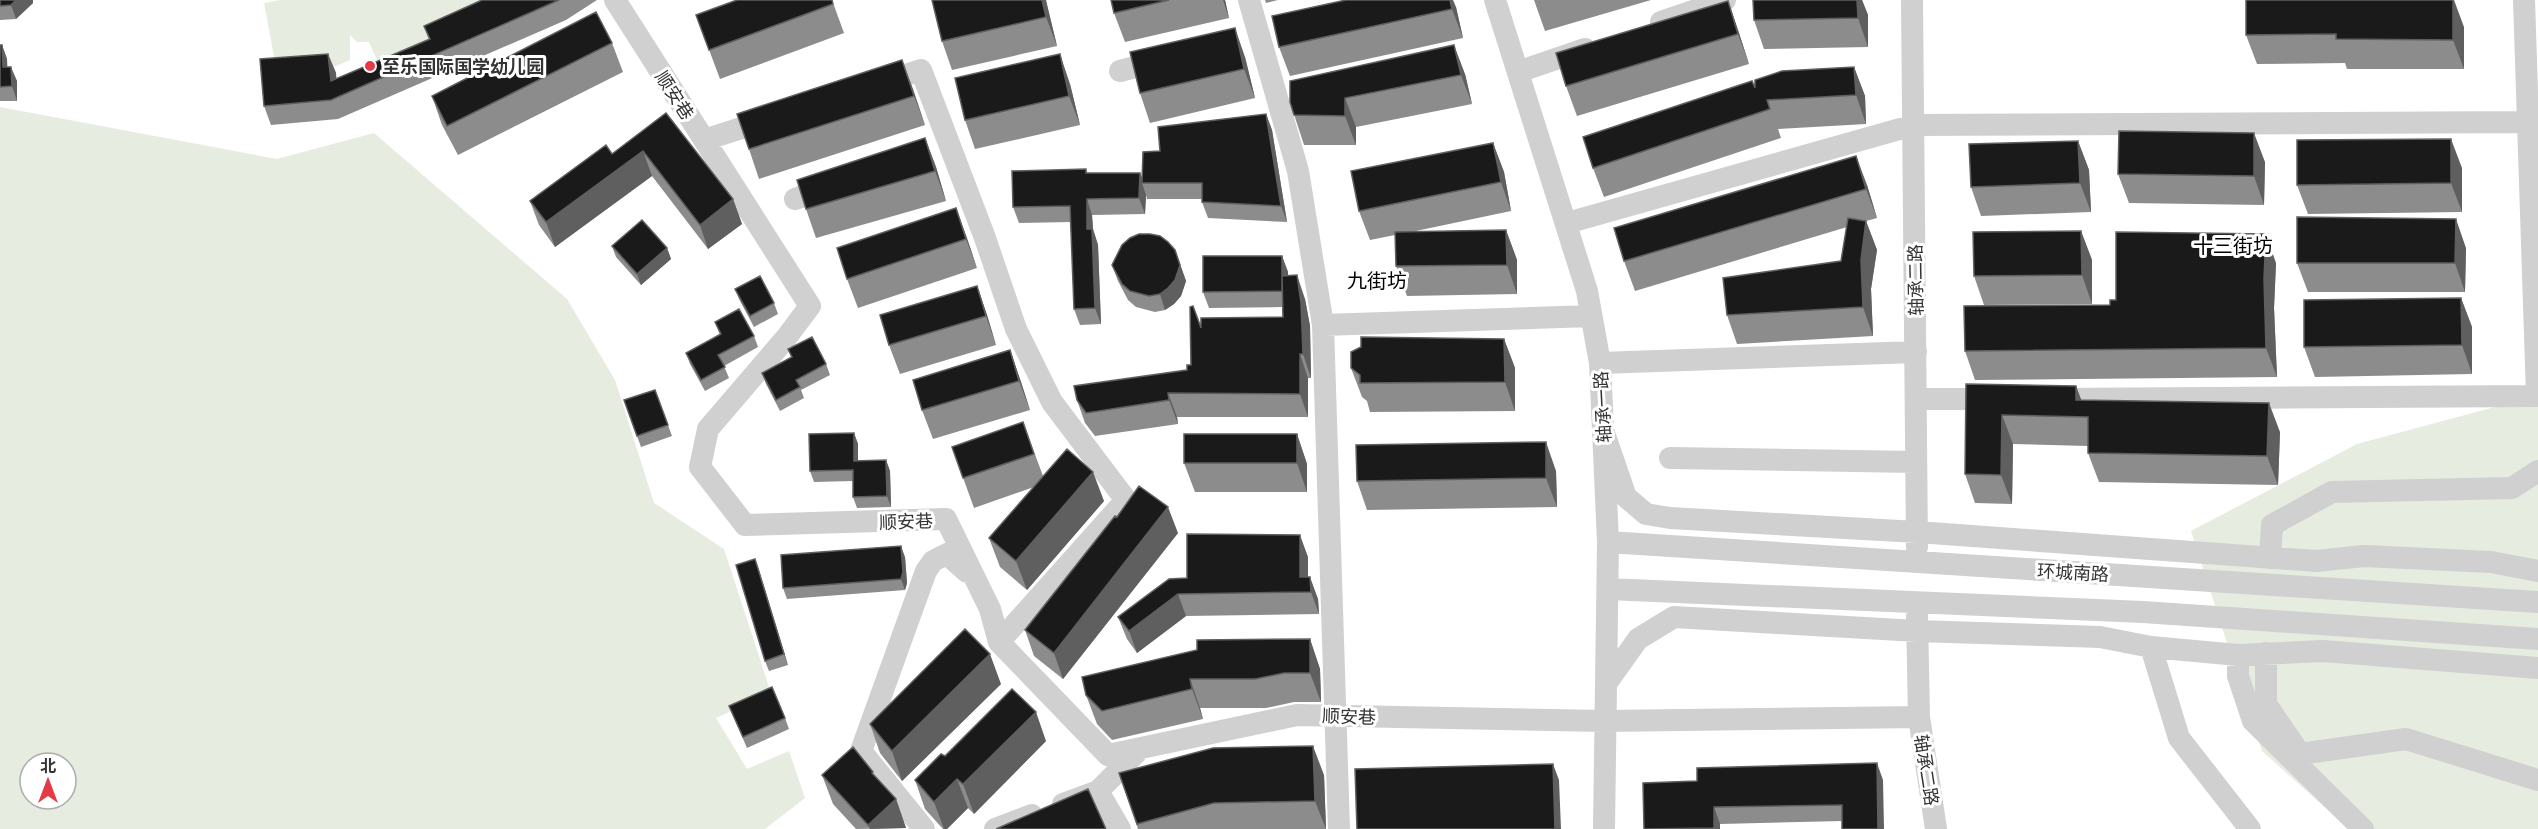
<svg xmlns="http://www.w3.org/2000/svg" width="2538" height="829" font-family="'Noto Sans','Noto Sans SC',sans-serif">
<rect width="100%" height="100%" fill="#fff"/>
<path fill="#e6ecdf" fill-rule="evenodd" d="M280 0H523L380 67 369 42H357L350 35V60L336 66 277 72 264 3Z
M0 107 277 159 374 133 567 299 615 380 654 503 724 549 771 693 716 718 747 769 789 751 805 798 765 829H0ZM30 763H66V799H30Z
M2538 387V829H2349L2262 751 2191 531 2357 444 2536 396Z"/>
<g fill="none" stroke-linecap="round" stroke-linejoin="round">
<path stroke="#d0d0d0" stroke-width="22" d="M615 0 810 306 786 338 708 429 700 467 745 525 946 519 990 609 999 642 1108 755 1297 715 1605 721 1919 717
M1249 0 1298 171 1323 325 1339 829
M1495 0 1587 291 1600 363 1608 542 1604 829
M1912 0 1917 547
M2524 0 2528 122
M1661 22 1725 0
M1120 71 1162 60
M1518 72 1585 49
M878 84 921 70 985 238 1016 329 1052 402 1126 500 999 642
M704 140 770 119
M795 199 830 187
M1567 223 1914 125 2528 122 2537 396 2049 399
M1323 325 1591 316
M1600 363 1916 352
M1916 399H1995
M1603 430 1626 497 1646 514 1670 518 1917 532 2316 561 2364 556 2491 562 2538 571
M1670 458 1916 462
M1608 542 2538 602
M2270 558 2272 525 2332 492 2512 488 2538 471
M1608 589 2143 612 2538 639
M1917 616 1919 717 1936 829
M2151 647 2179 738 2250 829
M2266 653V704L2300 754 2406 739 2538 780
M2238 655V676L2253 721 2363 829
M1606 684 1638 639 1674 617 1917 631 2100 637 2151 647 2238 655 2323 651 2538 668
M1063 804 1098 791
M924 829 861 751 926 571 933 561 947 554 967 572
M995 829 1032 815
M1120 829 1098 791 1141 748"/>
</g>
<path fill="#8c8c8c" d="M0 0H33V3L16 19 0 20Z
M482 0H597L566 20 338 119 271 125 264 106 328 54 336 73V79L429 40 424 26Z
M832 0 844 33 720 79 696 15Z
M932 0H1046L1057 46 952 70 942 41Z
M1111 0H1225L1229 18 1125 42 1114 13Z
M1265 0H1278L1266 3Z
M1534 0H1651L1545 31Z
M1753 0H1862L1868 15V47L1764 49 1754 20Z
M1728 1 1738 30 1749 64 1577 116 1566 86Z
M1456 7 1463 38 1290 76 1279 47Z
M2464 27V69H2347L2345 63 2257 64 2246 35Z
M612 43 623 72 458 155 442 125 432 96Z
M0 45H2L7 59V67L17 81V101H0Z
M1245 57 1255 98 1150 123 1140 93Z
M902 60 925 125 759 179 749 149Z
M1854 67 1865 96 1866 124 1778 129 1781 138 1604 197 1593 168 1755 88Z
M1465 74 1472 104 1356 127V145H1304L1290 102Z
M1070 84 1080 125 975 149 965 120Z
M666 113 733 199 742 224 708 249 652 176 555 247 539 225 530 201 612 154Z
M1266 114 1272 130 1287 222 1208 218 1202 202V199H1147L1146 195 1145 214 1092 215 1093 229 1098 245 1101 324 1080 325 1074 309 1071 222 1019 223 1013 207 1086 169 1087 173H1140L1142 177 1160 151Z
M925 138 936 167 946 201 816 238 806 209Z
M2078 141 2089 170 2091 212 1981 216 1971 187Z
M1493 143 1504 172 1511 211 1411 232 1506 230 1517 260V294L1407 296 1396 266 1395 235 1370 240 1359 211Z
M2265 162 2264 205 2129 203 2118 174Z
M2462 168V212L2308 214 2297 185Z
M1867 185 1877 218 1866 221 1877 250 1871 289 1873 336 1737 344 1727 315 1841 261 1847 227 1635 291 1624 261Z
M956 208 977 268 858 308 847 279Z
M2081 231 2092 260V304L1984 305 1974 276Z
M612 246 667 248 671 259 641 285 616 257Z
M2466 248 2465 292H2308L2297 263Z
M1175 250 1186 281 1181 296 1174 304 1165 310 1155 312 1136 307 1128 300 1118 281 1112 265Z
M1282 256 1288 272V276L1305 299 1310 326 1311 378H1308V417H1177L1178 424 1095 436 1085 423 1077 400 1187 370 1191 365 1193 306 1201 326 1283 317 1282 307 1209 308 1203 292Z
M2276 263 2274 308 2277 377 1975 380 1965 351 2110 305 2116 300Z
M977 286 987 315 996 345 900 374 889 345Z
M735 289 774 303 778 314 754 327 739 299Z
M2461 298 2472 327V374L2315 377 2304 347Z
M715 322 754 336 758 347 724 366 729 378 705 391 690 364 686 353 720 335Z
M1504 339 1515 368V411L1370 412 1367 401 1362 397 1351 368Z
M788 349 826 364 830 375 801 390 804 398 780 411 766 384 762 373 791 357Z
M1010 350 1020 379 1030 410 933 439 922 410Z
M1966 384 2076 386 2081 400 2280 432 2278 485 2099 482 2088 453V446L2013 444 2012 504 1975 503 1965 474Z
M655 390 672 436 641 447 624 400Z
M1023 422 1043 476 1104 501 1027 590 1000 567 989 538 1034 487 974 508 952 447Z
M854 433 858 444V461L886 460 890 471 891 507 857 508 853 497V481L814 482 810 471Z
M1297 434 1307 464V492H1195L1184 463Z
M1556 471 1557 507 1367 510 1357 481Z
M1117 517 1178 533 1063 679 1034 656 1025 630Z
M905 557 907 583 905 590 787 599 783 588Z
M1308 557V577L1318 599 1319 614 1186 616 1137 653 1127 639 1118 617 1187 578Z
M755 559 788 665 769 671 765 661Z
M1310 639 1320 669 1321 702H1294L1266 708H1200L1203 719 1112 740 1097 724 1086 695Z
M1001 684 902 781 880 753 870 724Z
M729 706 785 718 789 729 747 748Z
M1046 741 974 814 968 808 947 829H943L925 809 915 780 945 756Z
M1119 773 1324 775 1326 829H1138Z
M822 775 875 776 896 799 906 828 856 829 833 804Z
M1883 780 1842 821 1720 824V829H1644L1643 783Z"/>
<path fill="#5f5f5f" d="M16 0H33V3L16 19 11 5Z
M1042 0H1046L1047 5 1057 46 1046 17Z
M1223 0H1225L1229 18Z
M1450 0H1453L1456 7 1463 38 1452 9Z
M1857 0H1862L1868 15V47L1858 18Z
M2453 0H2454L2464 27V69L2453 40Z
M1728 1 1738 30 1749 64 1738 34Z
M1235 28 1245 57 1255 98 1244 69Z
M2 45 7 59 8 81 3 67Z
M1454 45 1465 74 1472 104 1461 75Z
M328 54 336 73 338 97 331 81Z
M1060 54 1070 84 1080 125 1069 96Z
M902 60 913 89 925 125 914 96Z
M11 67 17 81V101L12 86Z
M1854 67 1865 96 1866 124 1856 95Z
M1345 98 1356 127V145L1345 116Z
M1266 114 1272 130 1287 222 1281 206Z
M2254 133 2265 162 2264 205 2254 176Z
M925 138 936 167 946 201 935 171Z
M2451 139 2462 168V212L2451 183Z
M2078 141 2089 170 2091 212 2080 183Z
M1493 143 1504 172 1511 211 1501 182Z
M643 151 652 176 555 247 546 222Z
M1856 156 1867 185 1877 218 1866 189Z
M1140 173 1144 183H1142L1146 195 1145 214 1139 198Z
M733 199 742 224 708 249 700 225Z
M1087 199 1092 215 1093 229 1098 245 1101 324 1095 308 1087 229Z
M956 208 967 238 977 268 966 239Z
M2456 219 2466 248 2465 292 2455 263Z
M1866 221 1877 250 1871 289 1873 336 1863 307 1861 260Z
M1506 230 1517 260V294L1507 265Z
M2081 231 2092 260V304L2082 275Z
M2266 234 2276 263 2274 308 2277 377 2266 348 2264 279Z
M667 248 671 259 641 285 637 274Z
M1175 250 1186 281 1181 296 1174 304 1165 310 1160 294Z
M1282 256 1288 272V307L1282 291Z
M1297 275 1305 299 1310 326 1311 378 1303 354Z
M977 286 987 315 996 345 986 316Z
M2461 298 2472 327V374L2462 345Z
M1504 339 1515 368V411L1505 382Z
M1010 350 1020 379 1030 410 1019 381Z
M1300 354 1308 378V417L1300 394Z
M2076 386 2087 415 2076 400Z
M1168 393 1177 417 1178 424 1169 400Z
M2269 403 2280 432 2278 485 2267 456Z
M2002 415 2013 444 2012 504 2001 475Z
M854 433 858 444V472L854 461Z
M1297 434 1307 464V492L1297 463Z
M1546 442 1556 471 1557 507 1546 478Z
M886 460 890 471 891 507 887 496Z
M1093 472 1104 501 1027 590 1016 561Z
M1168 507 1178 533 1063 679 1054 653Z
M1300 535 1308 557V592L1300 577Z
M901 546 905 557 907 583 905 590 901 579Z
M755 559 759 570 788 665 784 654Z
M1310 577 1318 599 1319 614 1311 592Z
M1178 594 1186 616 1137 653 1129 631Z
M1310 639 1320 669 1321 702 1310 673Z
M990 654 1001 684 902 781 892 751Z
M1190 679 1200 708 1203 719 1192 689Z
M1036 712 1046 741 974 814 963 784Z
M1313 746 1324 775 1326 829 1315 801Z
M1877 763 1883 780 1884 829H1878Z
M1553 764 1559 780 1561 829H1555Z
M957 779 968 808 947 829H944L934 802Z
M896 799 906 828 870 829 868 825Z
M1714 807 1720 824V829H1715L1714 828Z"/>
<path fill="#1a1a1a" stroke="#5f5f5f" stroke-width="1.5" d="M0 0H16L11 5 0 6Z
M482 0H559L331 100 264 106 260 59 328 54 331 81 430 39 424 26Z
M737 0H832L833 4 709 50 696 15Z
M932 0H1042L1046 17 942 41Z
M1111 0H1169L1114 13Z
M1346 0H1450L1452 9 1279 47 1272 16Z
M1753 0H1857L1858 18 1754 20Z
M2246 0H2453V40L2336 39V34L2246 35Z
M1728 1 1738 34 1566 86 1556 53Z
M596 12 612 43 447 126 432 96Z
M1235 28 1244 69 1140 93 1130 52Z
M0 45H2L3 67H11L12 86 0 87Z
M1454 45 1461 75 1345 98V116L1294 115 1290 102V81Z
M1060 54 1069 96 965 120 955 78Z
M902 60 914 96 749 149 737 114Z
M1854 67 1856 95 1767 100 1770 109 1593 168 1583 137 1752 81 1755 88V80L1782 71Z
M666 113 733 199 700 225 643 151 546 222 530 201 606 145 612 154Z
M1266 114 1281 206 1202 202V183H1142L1143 152 1160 151 1158 127Z
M2119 131 2254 133V176L2118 174Z
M925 138 935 171 806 209 797 180Z
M2451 139V183L2297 185V140Z
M2078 141 2080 183 1971 187 1969 144Z
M1493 143 1501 182 1359 211 1351 171Z
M1856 156 1866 189 1624 261 1614 228Z
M1086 169V173H1140L1139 198 1087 199V229H1092L1095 308 1074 309 1070 206 1013 207 1012 171Z
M956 208 966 239 847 279 837 248Z
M2297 217 2456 219 2455 263H2297Z
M1848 218 1866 221 1861 260 1863 307 1727 315 1723 278 1841 261Z
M642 220 667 248 637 274 612 246Z
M1506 230 1507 265 1396 266 1395 232Z
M2081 231 2082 275 1974 276 1973 232Z
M2116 232 2266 234 2264 279 2266 348 1965 351 1964 306 2110 305V300H2116Z
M1139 234H1150L1160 236 1168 242 1175 250 1180 265 1175 280 1168 288 1160 294 1149 296 1130 291 1122 284 1112 265 1122 245 1130 238Z
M1203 256H1282V291L1203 292Z
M1297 275 1301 303 1303 354H1300V394L1168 393 1169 400 1086 413 1077 400 1074 386 1187 370V365H1191L1190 307 1193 306 1201 328V318L1283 317 1282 276Z
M760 276 774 303 750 316 735 289Z
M977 286 986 316 889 345 880 315Z
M2461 298 2462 345 2304 347V300Z
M739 309 754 336 718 355 725 367 701 380 686 353 721 334 715 322Z
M812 337 826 364 796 380 800 387 776 400 762 373 792 357 788 349Z
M1361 337 1504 339 1505 382 1360 383V375L1351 368V352L1361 347Z
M1010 350 1019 381 922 410 913 380Z
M1966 384 2076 386V400L2269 403 2267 456 2088 453V417L2002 415 2001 475 1965 474Z
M655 390 668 425 637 436 624 400Z
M1023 422 1034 454 963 478 952 447Z
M854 433V461L886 460 887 496 853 497V470L810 471 809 434Z
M1184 434H1297V463H1184Z
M1546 442V478L1357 481 1356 445Z
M1067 449 1093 472 1016 561 989 538Z
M1139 486 1168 507 1054 653 1025 630 1115 516 1117 517Z
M1187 534 1300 535V577H1310L1311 592 1178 594 1129 631 1118 617 1169 579 1187 578Z
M901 546 903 572 901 579 783 588 781 555Z
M755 559 784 654 765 661 736 565Z
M965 629 990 654 892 751 870 724Z
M1310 639V673H1284L1255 679H1190L1192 689 1102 711 1086 695 1082 677 1197 650V640Z
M772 687 785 718 743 737 729 706Z
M1012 689 1036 712 963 784 957 779 934 802 915 780 941 754 945 756Z
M1313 746 1315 801 1214 803 1137 824 1119 773 1213 748Z
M853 747 873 772 872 773 896 799 868 825 822 775Z
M1877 763 1878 829H1842V805L1714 807V828L1644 829 1643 783 1697 781V768Z
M1553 764 1555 829H1357L1355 769Z
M1088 789 1106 829H996Z"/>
<circle fill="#e63946" stroke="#fff" stroke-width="2" cx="370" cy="66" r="6"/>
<g text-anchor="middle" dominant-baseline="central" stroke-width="6" stroke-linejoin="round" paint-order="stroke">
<g font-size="18" font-weight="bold" fill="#333" stroke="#fff" text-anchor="start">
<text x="382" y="66">至乐国际国学幼儿园</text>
</g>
<g font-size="18" fill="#333" stroke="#fff">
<text transform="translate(675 95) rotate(57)">顺安巷</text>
<text transform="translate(1915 280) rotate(-91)">轴承二路</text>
<text transform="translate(1602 407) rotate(-93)">轴承一路</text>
<text transform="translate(906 521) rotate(-2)">顺安巷</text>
<text transform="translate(2073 572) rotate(3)">环城南路</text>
<text transform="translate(1349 716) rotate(2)">顺安巷</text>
<text transform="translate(1927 770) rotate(81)">轴承二路</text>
</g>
<g font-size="20" fill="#000" stroke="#fff">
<text x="2233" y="245">十三街坊</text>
<text x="1377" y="280">九街坊</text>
</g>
</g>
<g transform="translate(48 781)"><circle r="28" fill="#ffffff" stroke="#adadad" stroke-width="1.5"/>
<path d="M0-4.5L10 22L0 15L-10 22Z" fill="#e63946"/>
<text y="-9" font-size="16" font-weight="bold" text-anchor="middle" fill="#333333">北</text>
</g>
</svg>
